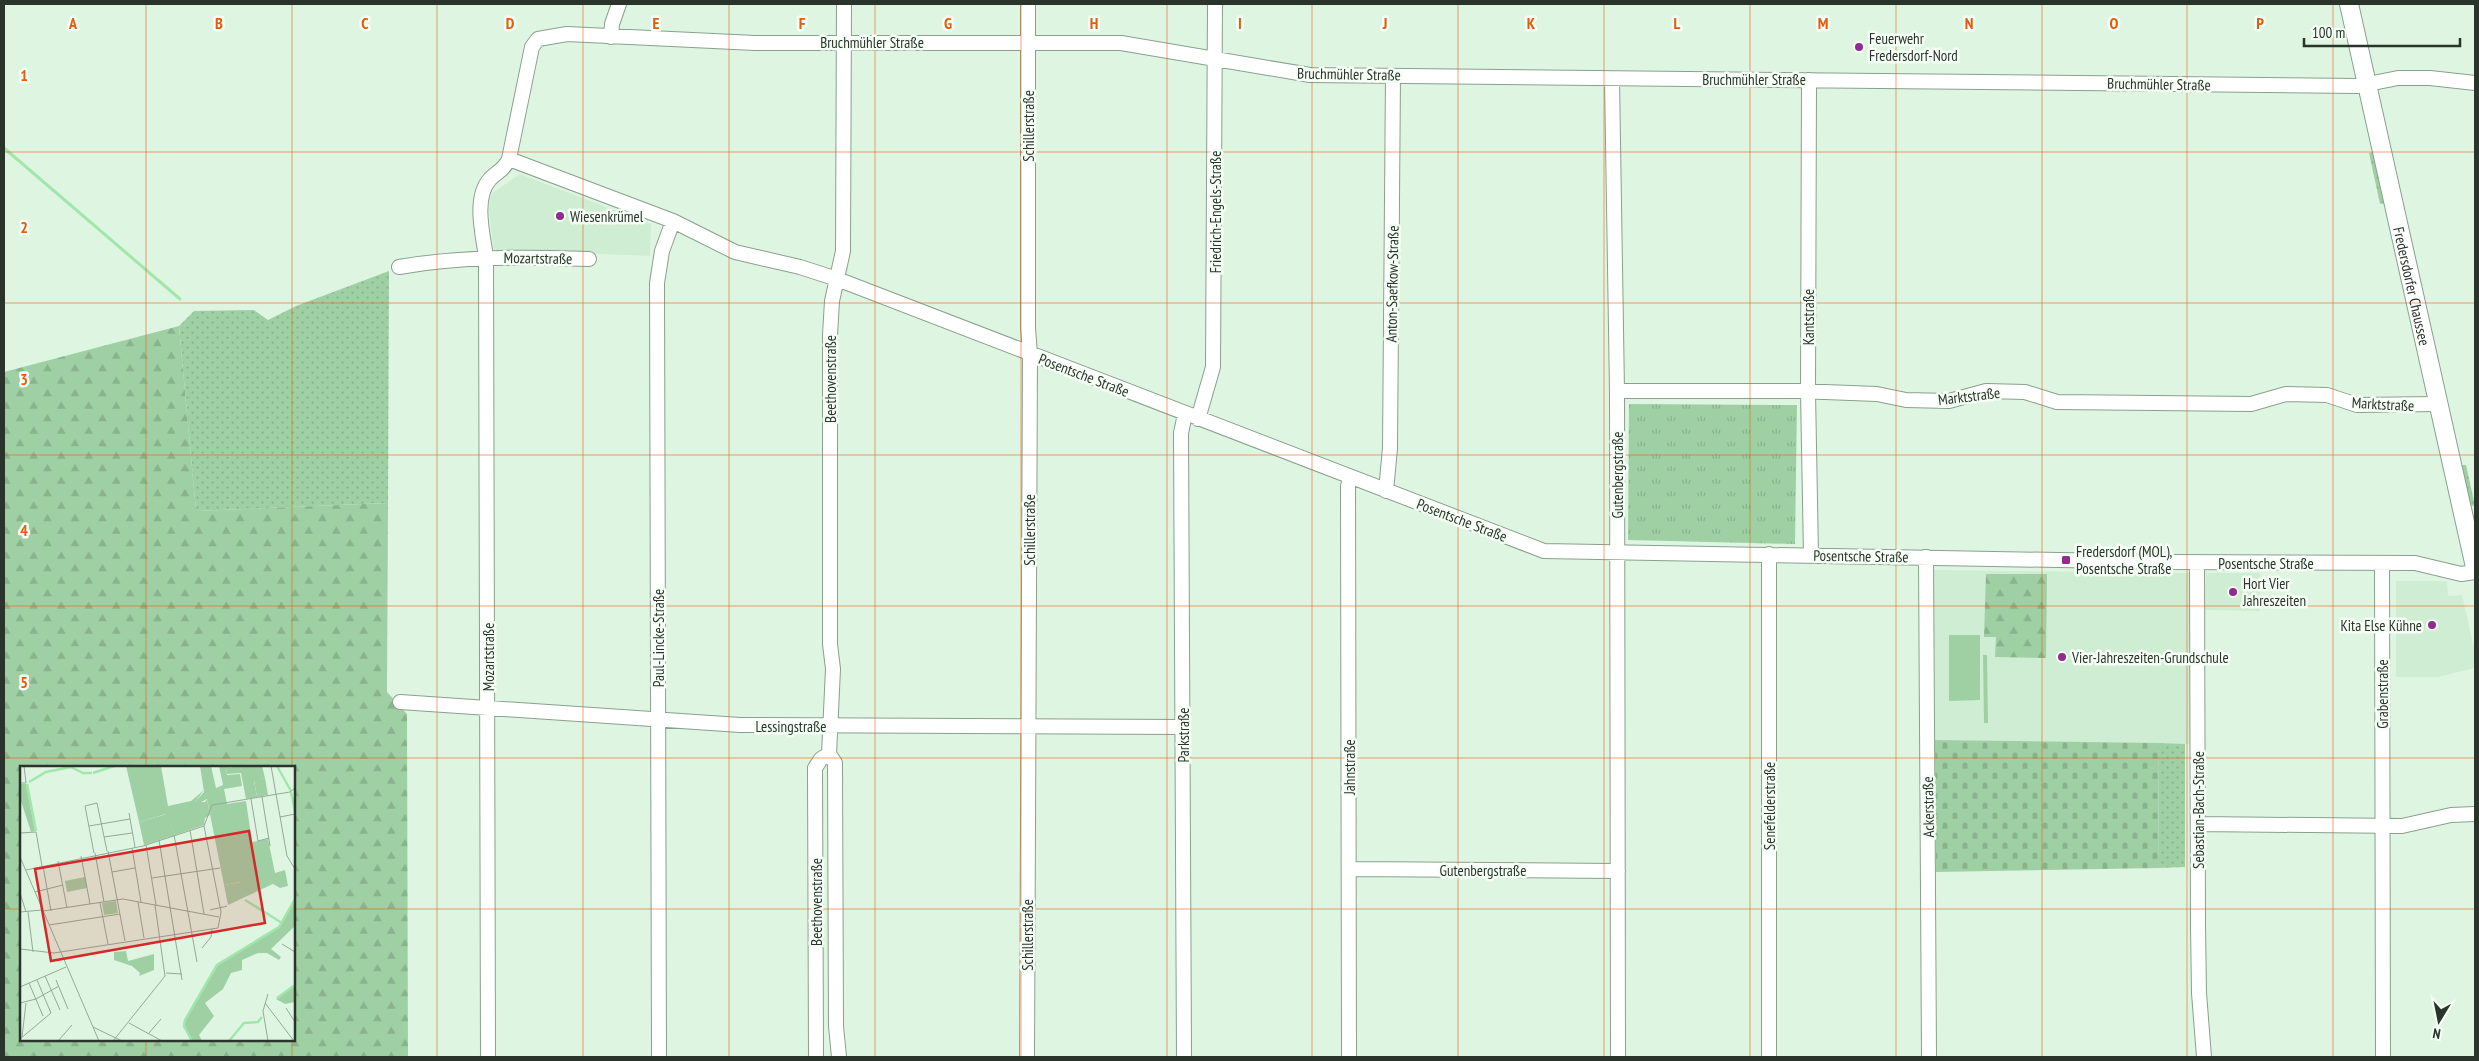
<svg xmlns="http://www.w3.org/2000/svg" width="2479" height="1061" font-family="'PT Sans Narrow',sans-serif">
<defs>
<pattern id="grass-dots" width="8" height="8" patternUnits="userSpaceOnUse" patternTransform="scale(1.25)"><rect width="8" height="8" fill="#9fd0a4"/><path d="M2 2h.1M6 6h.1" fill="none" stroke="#89b38d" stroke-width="1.8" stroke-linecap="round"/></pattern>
<pattern id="forest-firs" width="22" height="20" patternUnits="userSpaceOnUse" patternTransform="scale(1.25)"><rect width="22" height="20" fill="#9fd0a4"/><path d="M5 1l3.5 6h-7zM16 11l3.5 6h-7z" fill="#89b38d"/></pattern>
<pattern id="cemetery-stones" width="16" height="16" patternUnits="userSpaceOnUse" patternTransform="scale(1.25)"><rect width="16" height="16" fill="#9fd0a4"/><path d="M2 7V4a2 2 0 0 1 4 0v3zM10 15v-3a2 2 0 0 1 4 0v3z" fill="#89b38d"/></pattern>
<pattern id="park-tufts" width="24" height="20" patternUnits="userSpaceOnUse" patternTransform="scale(1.25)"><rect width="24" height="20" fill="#9fd0a4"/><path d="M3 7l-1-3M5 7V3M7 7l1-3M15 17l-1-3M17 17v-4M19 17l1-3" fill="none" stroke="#89b38d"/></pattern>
</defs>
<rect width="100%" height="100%" fill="#def6e1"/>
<path fill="#cfedd2" d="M520 174 651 224 650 256 528 251 494 253 489 209 491 194Z
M1934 570 2190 573V744L1935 740Z
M2206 573H2260V611L2205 610Z
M2396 581H2447L2448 596 2462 595 2475 653V668L2438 677H2396Z"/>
<path fill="url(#grass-dots)" d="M2373 152 2377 153 2385 203 2380 204 2369 153Z
M389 271 388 503 196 511 179 326 194 311 254 310 268 320 296 306Z
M2461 465H2466L2475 506 2466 505Z
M2158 743 2185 744V867L2159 868Z"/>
<path fill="url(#forest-firs)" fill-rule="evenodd" d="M179 326 196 511 388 503 387 692 407 714 408 1057H4V372ZM21 767H294V1040H21Z
M1986 574H2047L2046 658 1995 657 1996 637H1984Z"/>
<path fill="url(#cemetery-stones)" d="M1935 740 2158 743 2159 868 1936 872Z"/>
<path fill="url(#park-tufts)" d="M1629 404 1797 405 1795 544 1628 540Z"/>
<path fill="#9fd0a4" d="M1949 635H1980V700L1949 701Z
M1983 655H1987L1988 723H1984Z"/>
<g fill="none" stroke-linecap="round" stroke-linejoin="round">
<path stroke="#a1e7aa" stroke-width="3" d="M4 148 180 299"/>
<defs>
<path id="minor" d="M611 37 612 24 619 4
M1612 79 1617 391 1618 1057
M1809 80 1808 392 1811 555
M509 159 673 221 735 252 800 267 837 279 1544 551 2168 562 2415 563 2461 574 2475 572
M399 267C462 256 525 257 589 259
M1617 391H1798L1877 394 1906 400 1949 401 1986 391 2025 392 2057 402 2251 404 2286 394 2327 395 2357 405 2437 404
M1198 419 1213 367 1215 4
M1386 491 1390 448 1393 76
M1769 554V1057
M1926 557 1929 1057
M2197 563 2198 926 2199 993 2204 1057
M2382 563 2383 1057
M400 702 740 725 1183 727
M2198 824 2402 826 2451 815 2475 814
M1349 869 1618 871
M488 1057 486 257C483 235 473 198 490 179 497 172 505 169 509 159L532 47 538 39 567 34 755 43H1121L1310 75 2358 86 2398 78H2430L2475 83
M659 1057 657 283 662 251 673 221
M816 1057 815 768 821 759 829 754
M839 1057 836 1026 835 763 829 754 833 669 830 644V335L832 301 843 251 844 4
M1027 1057 1030 354 1028 328V4
M1184 1057 1181 433 1185 414
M1349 1057 1348 486 1351 477"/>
<g id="major">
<path id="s1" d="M2349 4 2475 567"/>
</g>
</defs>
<use href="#minor" stroke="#8aa08d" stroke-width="16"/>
<use href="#major" stroke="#8aa08d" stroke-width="20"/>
<use href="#minor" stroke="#fff" stroke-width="14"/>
<use href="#major" stroke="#fff" stroke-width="18"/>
</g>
<path fill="none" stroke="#e8590c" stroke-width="1" stroke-opacity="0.55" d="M146 4V767M292 4V767M437 4V1057M583 4V1057M729 4V1057M875 4V1057M1021 4V1057M1167 4V1057M1312 4V1057M1458 4V1057M1604 4V1057M1750 4V1057M1896 4V1057M2042 4V1057M2187 4V1057M2333 4V1057M4 152H2475M4 303H2475M4 455H2475M4 606H2475M4 758H2475M4 909H21M294 909H2475M146 1040V1057M292 1040V1057"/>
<g fill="#912b91" stroke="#f5fff6" stroke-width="2">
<circle cx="1859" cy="47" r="5"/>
<circle cx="560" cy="216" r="5"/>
<rect x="2061" y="555" width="10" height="10" rx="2.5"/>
<circle cx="2233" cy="592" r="5"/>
<circle cx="2432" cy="625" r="5"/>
<circle cx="2062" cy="657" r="5"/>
</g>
<g text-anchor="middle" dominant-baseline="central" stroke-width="5" stroke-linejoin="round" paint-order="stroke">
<g font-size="15" fill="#2a342b" stroke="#f5fff6" text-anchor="start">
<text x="1869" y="38">Feuerwehr<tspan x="1869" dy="17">Fredersdorf-Nord</tspan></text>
<text x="570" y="216">Wiesenkrümel</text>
<text x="2076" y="551">Fredersdorf (MOL),<tspan x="2076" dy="17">Posentsche Straße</tspan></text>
<text x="2243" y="583">Hort Vier<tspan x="2243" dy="17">Jahreszeiten</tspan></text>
<text x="2422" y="625" text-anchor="end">Kita Else Kühne</text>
<text x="2072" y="657">Vier-Jahreszeiten-Grundschule</text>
</g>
<g font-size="15" fill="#2a342b" stroke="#f5fff6">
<text x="872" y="42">Bruchmühler Straße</text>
<text transform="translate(1349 74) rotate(1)">Bruchmühler Straße</text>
<text x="1754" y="79">Bruchmühler Straße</text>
<text transform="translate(2159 84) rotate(1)">Bruchmühler Straße</text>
<text transform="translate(1028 126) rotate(-90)">Schillerstraße</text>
<text transform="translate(1215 212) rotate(-90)">Friedrich-Engels-Straße</text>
<text transform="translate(538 258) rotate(1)">Mozartstraße</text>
<text transform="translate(1392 284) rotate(-89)">Anton-Saefkow-Straße</text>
<text stroke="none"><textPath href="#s1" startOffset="289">Fredersdorfer Chaussee</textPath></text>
<text transform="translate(1808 317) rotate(-90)">Kantstraße</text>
<text transform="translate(1084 375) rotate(21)">Posentsche Straße</text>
<text transform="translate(830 379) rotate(-90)">Beethovenstraße</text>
<text transform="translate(1969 396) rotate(-7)">Marktstraße</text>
<text transform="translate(2383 404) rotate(3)">Marktstraße</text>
<text transform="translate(1617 475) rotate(-90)">Gutenbergstraße</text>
<text transform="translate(1462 520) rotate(21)">Posentsche Straße</text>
<text transform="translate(1029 530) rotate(-90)">Schillerstraße</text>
<text transform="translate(1861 556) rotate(1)">Posentsche Straße</text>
<text x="2266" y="563">Posentsche Straße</text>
<text transform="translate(658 638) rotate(-90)">Paul-Lincke-Straße</text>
<text transform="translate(488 657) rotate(-90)">Mozartstraße</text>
<text transform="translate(2382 694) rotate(-90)">Grabenstraße</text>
<text x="791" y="726">Lessingstraße</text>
<text transform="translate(1183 735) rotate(-90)">Parkstraße</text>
<text transform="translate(1349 767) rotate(-90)">Jahnstraße</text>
<text transform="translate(1769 806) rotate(-90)">Senefelderstraße</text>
<text transform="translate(1928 807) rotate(-91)">Ackerstraße</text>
<text transform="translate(2198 810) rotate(-90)">Sebastian-Bach-Straße</text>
<text x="1483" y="870">Gutenbergstraße</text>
<text transform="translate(816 902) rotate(-90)">Beethovenstraße</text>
<text transform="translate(1027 935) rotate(-90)">Schillerstraße</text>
</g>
</g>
<g transform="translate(20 766)">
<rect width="275" height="275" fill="#def6e1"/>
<path d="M106 0H141L148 40 171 35 184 24 175 36H185L187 33 190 49 185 52 184 59 155 69 146 48 119 56ZM0 18H6L15 65 11 66 0 32ZM221 116 225 131 208 139 204 119ZM275 133V160L251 183 261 191 259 194 247 187H238L222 194V204L211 207 203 223 185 237 194 250 179 269 182 275H172L164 260 165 254 197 199 259 161ZM275 219V236L265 238 256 233Z" fill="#9fd0a4"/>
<path d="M180 0H191L196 22 203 19 199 0H219L206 2 207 9 220 8 222 20 204 23 207 38 226 35 232 76 248 73 255 107 265 104 268 120 260 122 253 118 225 131 220 116 204 119 187 33 177 38 175 36 184 26ZM147 48 155 69 124 79 119 56ZM106 185 108 195 134 188V204L119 210 120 207 112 200 94 194V186Z" fill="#9fd0a4"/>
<path d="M245 12 248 29 237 31 234 14ZM65 111 67 122 47 126 45 115Z" fill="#9fd0a4"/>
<path d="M96 135 98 147 84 149 82 137Z" fill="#9fd0a4"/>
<path d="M220 0H242L245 12 234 15 237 31 226 33 221 7 207 8 206 2Z" fill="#9fd0a4"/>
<path fill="none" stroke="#a1e7aa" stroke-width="2.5" d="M257 0 271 25M73 7 94 0M9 16 26 6 51 1 63 7H72M7 18 16 65M271 26 275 45M225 134 262 157M257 232 275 219M172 275 164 260 165 254 197 199 259 161 275 133M209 275 224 257 238 256 242 251"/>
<path fill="none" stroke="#96a898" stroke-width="1" d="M251 0 267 90 275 103M0 17H6L4 0M242 31 250 80M231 33 238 75 249 72M109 47 115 81M260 51 275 48M69 60 110 53M184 60 192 39 270 26 275 22M170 64 184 148M0 67 16 66 22 100M154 69 177 196M84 71 112 67M139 74 162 214M126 79 136 139M112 82 121 136M88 85 105 175M74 87 65 40 77 37 87 85M75 87 84 136M61 90 70 138M0 91 79 275M38 95 47 142M23 100 31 145M6 104 123 80 184 60M92 106 115 102M132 112 200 102M15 126 43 119M0 127 6 146M118 136 124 172M80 137 88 178M190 144 207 140M23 145 103 133 199 151M0 146 22 144M8 146 13 186M29 159 100 148M262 178 275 186M182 182 191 171 192 163M0 183 34 187 198 162 201 146 184 60M146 207 162 208M25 210 40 244M36 214 48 243M9 217 23 250M0 221 46 201M0 237 16 233 39 220M245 237 274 275M266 242 275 256M109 257 142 275M73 261 102 275M129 267 141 253M2 271 6 237M0 273 31 247 17 214M38 275 52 259M93 275 145 210 135 139M248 275 243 245 248 228"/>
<path fill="#d62828" fill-opacity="0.15" stroke="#d62828" stroke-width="2.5" d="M229 65 245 157 31 195 15 103Z"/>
<rect width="275" height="275" fill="none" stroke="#2a342b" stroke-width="2.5"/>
</g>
<g font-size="16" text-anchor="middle" font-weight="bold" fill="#e8590c" stroke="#f5fff6" stroke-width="5" stroke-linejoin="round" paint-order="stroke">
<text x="73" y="29">A</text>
<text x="219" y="29">B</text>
<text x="365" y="29">C</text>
<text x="510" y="29">D</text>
<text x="656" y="29">E</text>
<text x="802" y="29">F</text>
<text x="948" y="29">G</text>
<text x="1094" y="29">H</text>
<text x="1240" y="29">I</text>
<text x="1385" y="29">J</text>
<text x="1531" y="29">K</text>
<text x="1677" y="29">L</text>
<text x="1823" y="29">M</text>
<text x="1969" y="29">N</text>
<text x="2114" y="29">O</text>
<text x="2260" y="29">P</text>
<text x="24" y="81">1</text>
<text x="24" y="233">2</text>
<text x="24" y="385">3</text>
<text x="24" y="536">4</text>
<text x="24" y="688">5</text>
</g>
<rect width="2479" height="1061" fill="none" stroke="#2a342b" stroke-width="10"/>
<g transform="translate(2439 1021) rotate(190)" stroke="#f5fff6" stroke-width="4" paint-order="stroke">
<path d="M0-4L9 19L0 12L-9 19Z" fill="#2a342b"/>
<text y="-8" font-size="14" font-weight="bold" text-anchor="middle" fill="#2a342b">N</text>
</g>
<path d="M2304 38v8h156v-8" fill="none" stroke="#2a342b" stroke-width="2.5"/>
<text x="2312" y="38" font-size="15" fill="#2a342b" stroke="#f5fff6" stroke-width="4" paint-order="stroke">100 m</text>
</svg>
